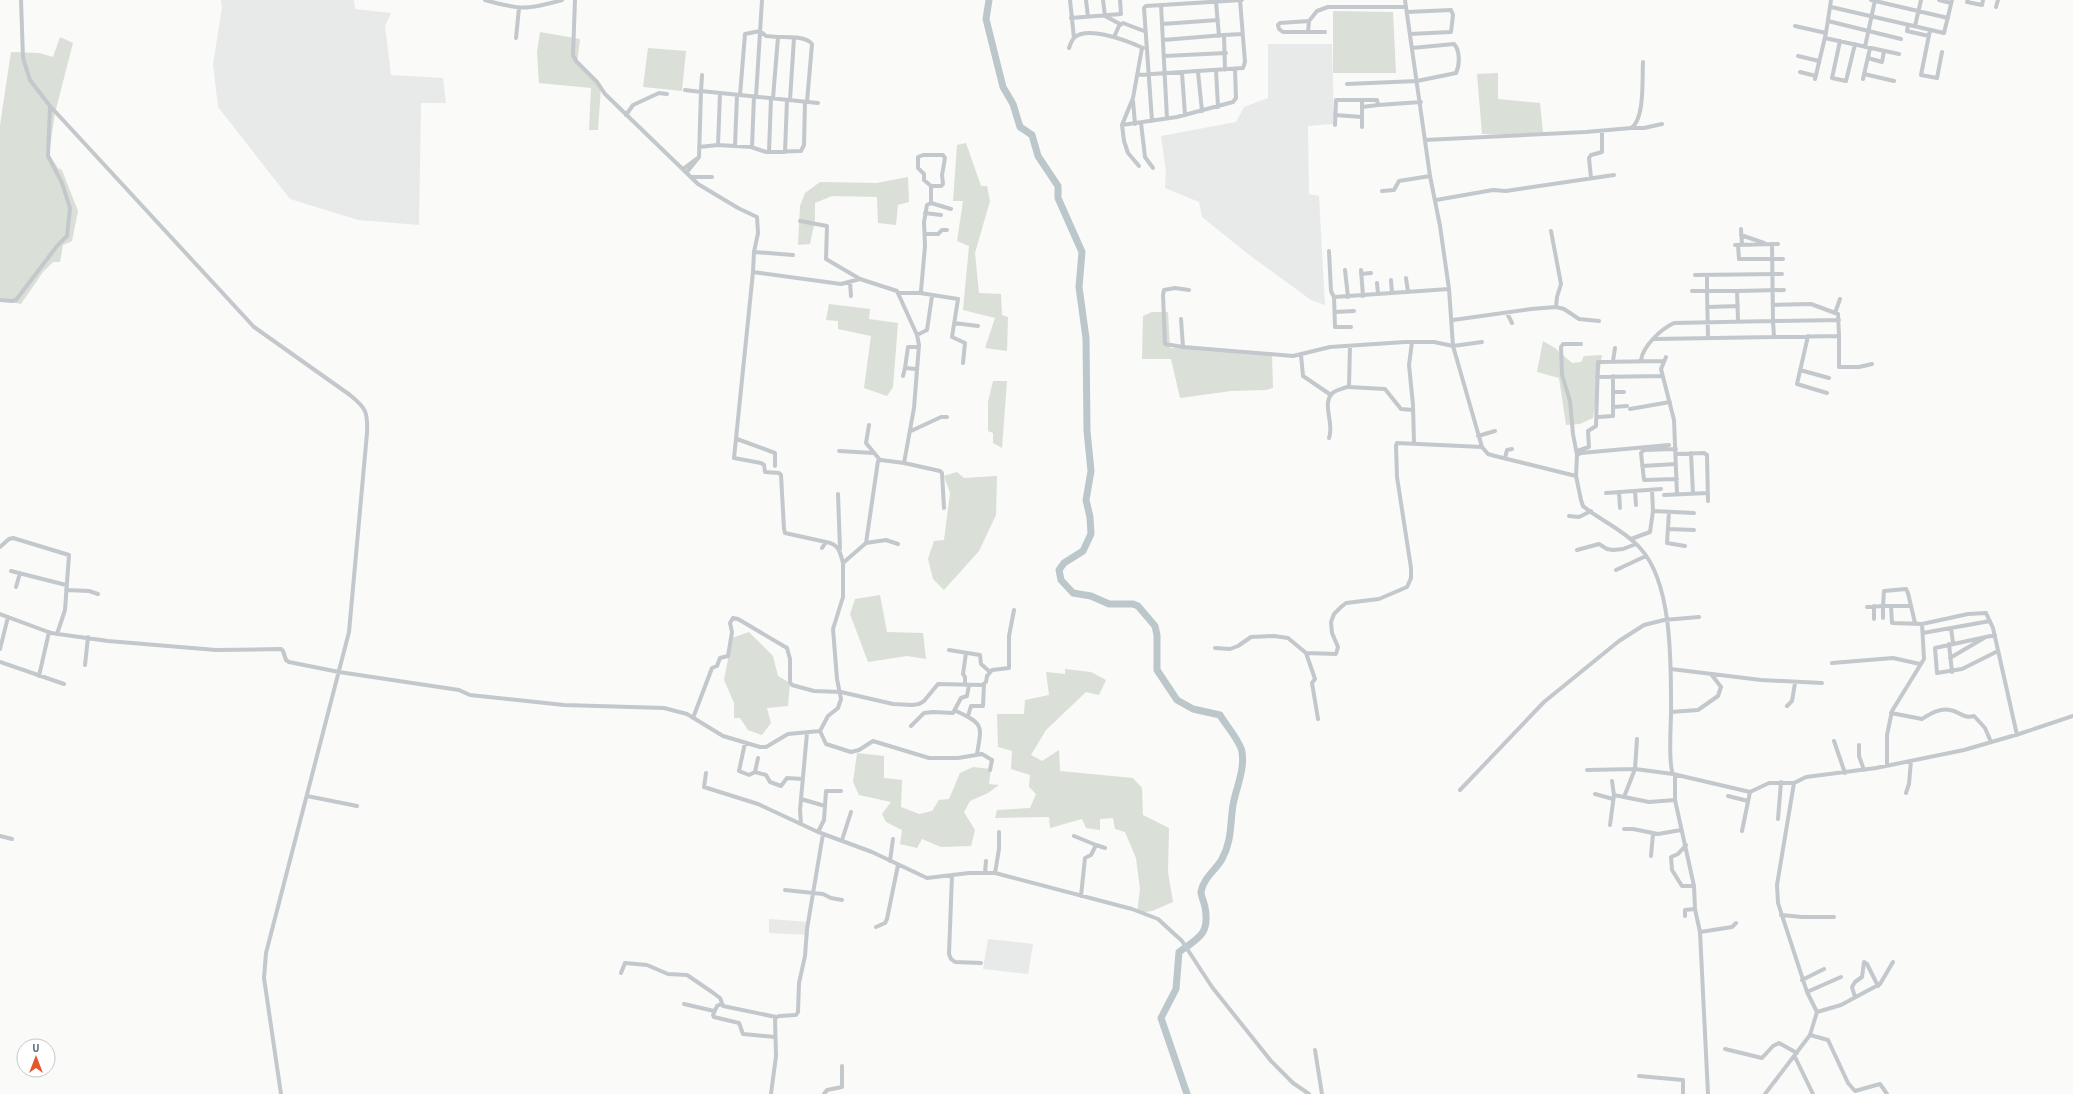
<svg xmlns="http://www.w3.org/2000/svg" width="2073" height="1094" font-family="'Source Sans 3',sans-serif">
<rect width="100%" height="100%" fill="#fafaf8"/>
<path fill="#e8e9e9" d="M221 0H354L355 9 391 13 385 26 391 75 443 78 446 103H421L419 225 358 220 290 199 218 107 213 64 222 8Z
M1268 44H1332L1334 124 1308 126 1309 194 1319 196 1325 305 1311 300 1248 254 1202 217 1199 202 1165 188 1166 172 1161 136 1236 122 1244 107 1268 98Z
M769 919 809 922V935L769 933Z
M988 939 1033 944 1028 974 983 969Z"/>
<path fill="#dadfd7" d="M1333 11 1393 12 1396 73H1333Z
M540 32 580 39 577 64 601 87 598 130H589L591 88 539 83 537 52Z
M60 37 73 43 55 113 49 154 58 168 62 170 78 211 72 241 63 245 60 262H53L43 272 21 304 0 300V125L11 52 39 53 53 57Z
M648 48 686 51 682 91 643 87Z
M1498 73V99L1540 103 1543 132 1513 135 1482 134 1477 74Z
M966 143 981 186H987L990 201 975 253 979 293 1001 294 1002 315 1008 317 1007 351 985 348 995 318 963 310 969 246 957 241 963 201H953L957 145Z
M908 177 909 202 898 205 896 225 878 223 877 197 832 196 815 203V220L810 244 798 245 800 206 805 193 820 182 877 183Z
M829 304 870 309 869 319 898 323 893 387 887 396 864 388 871 336 838 329V321L826 320Z
M1152 312H1168L1170 348 1223 349 1272 353 1273 388 1266 390 1231 391 1180 398 1171 359H1142L1143 316Z
M1543 341 1555 348 1572 363 1581 362 1584 356 1602 355 1593 418 1580 424 1566 425 1559 378 1537 372Z
M993 381H1007L1002 448 993 443V433L988 431V402Z
M957 472 964 478 997 476 996 515 979 551 944 590 933 579 928 559 934 541 944 540 950 493 944 476Z
M880 595 887 632 923 633 926 659 907 656 868 662 850 614 855 599Z
M749 632 773 656 778 676 790 683 788 706 767 708 771 723 762 735 748 730 740 718H734V703L724 680 732 638Z
M1065 669 1091 672 1106 680 1099 695 1086 692 1046 730 1031 755 1042 761 1059 750 1060 771 1133 778 1142 788 1143 815 1169 828 1168 872 1173 902 1152 911 1137 913 1140 889 1136 858 1125 832 1115 829 1113 818 1100 819V830L1086 828 1082 819 1050 828 1049 817 995 818 997 810 1030 808 1036 794 1029 787 1030 775 1011 769 1012 751 998 747 997 714H1024L1025 700 1049 695 1046 672 1065 674Z
M857 753 884 756V778L902 780 901 807 919 814 932 811 939 800 949 799 960 773 973 767 991 769 989 784 999 785 988 793 970 801 964 812 975 830 971 846 941 847 922 839 917 848 900 844 902 830 886 822 882 814 891 802 859 795 853 782Z"/>
<g fill="none" stroke-linecap="round" stroke-linejoin="round">
<path stroke="#bbc7cb" stroke-width="7" d="M989 0 986 19 1003 87 1013 104 1020 127 1032 135 1038 156 1058 186V198L1082 252 1079 287 1086 338 1087 431 1091 471 1086 500 1090 517 1091 534 1083 551 1064 563 1059 570 1061 580 1073 593 1091 596 1109 604H1133L1138 606 1155 626 1157 635V670L1177 700 1193 709 1220 715C1225 724 1241 742 1242 752 1245 770 1236 788 1233 805 1230 824 1232 841 1222 859 1216 870 1203 878 1201 892 1201 896 1204 902 1205 907 1210 934 1199 938 1179 952L1176 989 1161 1018 1187 1094"/>
<path stroke="#c3c8cc" stroke-width="4" d="M21 0 23 58 30 80 50 106 254 327 350 395C366 408 368 412 367 433L349 632 266 953 264 978 281 1094
M485 0C520 10 527 10 562 0
M1070 0 1074 38
M1086 0 1088 17
M1103 0 1105 16 1120 24
M1405 0 1430 176 1440 226 1449 289 1453 346 1482 447 1488 454 1495 456 1576 476 1581 500 1583 506C1601 521 1624 530 1640 548 1673 583 1671 666 1671 713 1671 726 1668 764 1673 774L1750 792 1769 783H1794L1806 777 1876 768 1964 750 2019 734 2073 716
M1871 0 1948 18
M1939 0 1951 3
M1968 0 1967 2 1982 5 1983 0
M1216 2 1219 36
M1161 5 1167 118
M1831 7 1944 33 1952 0
M1996 7 1998 0
M1407 12 1451 10 1453 15 1451 32 1410 34
M1071 18 1121 14 1120 0
M1828 21 1901 39
M1162 24 1218 20
M1908 25 1907 31 1929 36
M1795 26 1826 33
M1915 26 1921 0
M1930 30 1921 75 1937 78 1942 52
M1308 32 1309 21
M1325 32H1283L1279 29 1278 25 1280 23 1309 21 1317 11 1328 7H1406
M1114 37 1119 26 1123 23 1144 31
M516 38 519 8
M1825 38 1899 54
M1163 40 1224 35
M1840 41 1832 78 1846 81 1855 44
M1865 47 1875 0
M1069 48C1070 45 1072 39 1075 37 1089 26 1128 41 1143 48
M1164 56 1226 53
M1798 56 1819 61
M1868 58 1882 62 1884 51
M1216 70 1218 107
M1225 70 1224 35 1242 34
M1198 72 1202 111
M1800 72 1816 76
M1182 73 1185 115
M1864 74 1894 81
M1137 75 1243 68 1245 62 1240 0
M1815 79 1826 33 1831 0
M1863 79 1870 48
M1347 84 1417 81 1456 73C1460 65 1460 50 1454 44L1412 48
M685 90 701 92
M701 91 702 75
M740 95 745 34 760 31 766 36 778 37
M756 97 762 0
M773 98 778 37C787 37 807 36 812 44L807 102
M790 100 794 38
M1133 101 1135 124
M1362 101V127
M1362 107 1378 105
M626 115 633 105 659 93 667 94
M1335 115 1362 117
M1152 121 1144 8 1146 6 1242 0
M1141 123 1145 157 1153 168
M1122 125 1177 117 1233 102 1236 98 1235 69
M1335 125 1336 100H1377L1378 105 1421 102
M1631 128H1644L1662 124
M1425 140 1586 132 1631 128C1645 120 1642 78 1643 62
M718 145 751 147 766 152 801 151 804 145 805 102
M735 146 737 95
M699 147 718 145 720 93
M752 147 754 96
M769 152 771 98
M785 152 787 100
M923 155H943L945 158 942 175 943 184 941 186H931L924 180V174L918 168V157Z
M1139 166 1128 153 1124 141 1122 125 1133 98 1142 48
M683 169 699 157
M687 172 699 157 701 91 818 103
M691 177H712
M1591 178 1589 158 1591 155 1602 152V131
M931 186V203
M1382 191 1394 190 1399 181 1430 176
M1436 200 1493 190 1506 191 1614 175
M925 213 941 215
M800 221 827 226 826 259 860 279
M1741 229 1742 245
M925 234H938L942 230H947
M1741 235 1764 243
M1772 244 1773 321 1839 320
M1735 245 1778 244
M1738 245 1739 259H1783
M1329 251 1331 291 1334 297 1449 289
M754 252 793 255
M1345 270 1348 297
M1361 270 1363 296
M753 272 734 458 761 463 764 465 765 472 779 473 781 475 784 529 785 533 826 542
M1361 274 1371 273
M1695 275 1782 274
M1406 278 1408 292
M1391 280 1392 293
M850 282 851 296
M1377 283 1378 294
M1692 291H1707V275
M1737 291 1784 290
M899 293H920L921 291 925 246 924 222 927 205 931 203 951 209
M920 293 958 299 952 337 965 343 963 363
M1334 297 1335 327H1351
M0 300 12 301 16 300 57 246 67 236 70 208 62 183 48 156 50 106
M1773 305 1811 304 1838 314 1839 336 1774 337
M1556 307 1564 309 1579 319 1599 321
M1708 307 1738 306
M1335 312 1354 311
M1507 313 1512 323
M1835 313 1840 299
M1181 319 1183 347 1293 356 1330 347 1405 342H1434L1453 346 1482 342
M1453 320 1531 309 1556 307 1557 297 1561 284 1551 231
M954 323 978 326
M917 335 927 330 932 296
M1808 336 1797 384 1827 393
M1839 336V367H1859L1872 364
M1708 338 1707 291H1737L1738 321
M1412 342 1409 365 1413 405 1414 443
M1183 347 1165 344 1163 295 1164 290 1175 288 1189 290
M1301 355 1303 376 1331 395
M1666 357 1661 369 1674 420 1677 494
M1641 360C1643 346 1661 329 1674 323L1773 321 1774 337 1655 339
M1613 361 1615 348
M905 368 908 347H919
M1800 370 1829 378
M903 376 905 368 916 369
M1597 377 1662 376
M1348 387 1385 389 1401 409 1413 410
M1613 392H1624
M1613 407 1627 406
M1630 409 1670 402
M1598 417 1613 416V376
M869 425 866 443 880 460
M911 431 941 417H947
M1478 436 1495 431
M1329 438C1335 423 1320 402 1334 392 1338 389 1344 389 1349 386L1350 346
M737 439 775 453V466
M1676 449 1644 450 1641 453 1644 480 1677 479
M839 451 873 453
M1577 451 1589 447 1588 431 1596 426 1598 362 1664 361
M1691 453 1693 494
M1676 454 1704 453 1707 455 1708 501
M1577 455 1573 434 1570 401 1562 375 1561 347 1563 344H1581
M1505 458 1507 450 1512 449
M904 463 940 471 942 473 944 508
M1642 466 1676 464
M1576 476 1577 455 1581 453 1669 445
M1635 491 1636 505
M1619 492 1620 508
M1606 493 1661 489
M838 494 840 549
M1664 495 1708 493
M1653 511 1694 513
M1669 512 1667 543 1685 546
M1569 516 1579 517 1591 511
M1668 529 1694 530
M1631 539 1650 532 1653 511 1652 490
M866 543 886 540 898 544
M0 547 9 539 13 538 69 555 65 610 57 634
M822 548 826 542C839 544 840 552 843 563
M1577 550 1599 544 1607 549 1613 550 1623 549 1636 544
M1616 570 1646 556
M11 571 66 585
M16 587 20 573
M66 590 89 591 98 594
M1874 606V619
M1891 606 1892 623 1922 624 1968 614 1986 613 1993 628 2017 735
M1911 606H1883L1884 591 1906 589 1908 593 1915 623
M1867 607 1883 606V618
M0 614 51 633 108 641 216 650 281 649 283 651 286 660 289 662 339 672 459 690 470 695 564 705 664 708 687 714 723 736 760 747H766L788 734 820 731 828 716 838 708 841 699 837 679 833 629 843 597V563L866 543 878 461 881 460 904 463 914 408 919 345 917 335 897 291 860 279 841 284 753 272 754 252 758 233 757 217 738 208 698 184 605 94 597 82 576 61 573 55 575 0
M1951 628 1953 643
M1923 633 1990 621
M1995 635 1935 648 1937 673 1962 669 1998 651
M1949 644 1952 672
M1215 648 1230 649 1238 646 1251 637 1274 636 1288 638 1306 653 1336 654 1338 647 1332 633 1331 622 1334 614 1341 607 1346 603 1379 599 1407 587 1411 578V568L1397 477 1396 446 1397 443 1482 447
M0 649 8 617
M949 650 980 655 981 664 990 672
M1306 653 1315 679 1312 683 1318 719
M1950 658 1984 638
M0 662 64 684
M1832 663 1893 658 1920 664
M85 665 88 637
M1671 669 1761 680 1822 683
M39 676 49 632
M965 685V677L963 674 966 653
M1787 706 1792 701 1795 683
M956 711C984 724 982 725 977 754
M1671 712 1698 710 1718 696 1721 687 1711 674
M1891 713 1922 719C1930 714 1939 708 1950 710 1959 711 1963 719 1974 716L1985 728 1991 742
M968 716 971 706H983L984 684
M693 718 712 668 717 666 720 658 728 656 732 632 730 623 733 618 738 619 787 648 790 659V682L792 685 814 691 841 692 893 704 912 705 919 704 924 701 938 684 982 685 986 682 987 676 992 670 1009 668V636L1014 610
M911 726 924 713 933 712 953 713 961 698 967 696 969 685
M820 731 826 744 851 752 859 750 873 741 929 758H958L982 754 992 760 990 770
M1637 739 1635 769 1673 774
M1834 741 1845 773
M745 743 739 771 749 775 755 772 766 775 770 782 781 786 787 778 803 779
M1859 745V756L1864 770
M1887 766V735L1892 711 1924 659 1922 624
M1587 770 1635 769
M755 772 758 758
M706 773 704 787 758 804 818 832 872 852 927 878 969 873H995L1132 909 1158 919 1182 941 1212 987 1271 1061 1293 1083 1309 1094
M1675 775V800L1694 886 1695 909 1700 932 1708 1094
M1612 781 1614 795
M1460 790 1544 702 1619 641 1644 625 1664 620 1699 617
M1906 793 1909 784 1911 761
M1595 794 1613 799
M307 796 357 806
M1728 796 1748 801
M1624 797 1635 769
M801 799 825 806
M1778 819 1781 782
M801 824 800 810 807 733
M1610 825 1614 795 1649 802 1675 800
M1624 829H1633L1658 834 1681 830
M1742 831 1750 792
M818 832 824 820 826 791H841
M0 836 12 839
M1074 836 1096 845
M842 840 851 812
M1686 845 1678 854 1671 857 1672 870 1682 886H1694
M1651 856 1653 834
M890 861 893 839
M985 873 986 861
M995 873 999 849V832
M952 875 949 954 951 959 955 962 981 963
M785 890 823 894 831 898 842 900
M1081 896 1085 858 1091 855 1096 845 1105 848
M1781 915 1802 917H1834
M1685 916V910L1695 909
M876 927 885 923 887 919 898 865
M1700 932 1732 927 1736 923
M621 973 625 963 647 965 668 974 687 975 712 992 720 998 723 1006 776 1017
M1802 980 1824 969
M1807 992 1841 977
M1855 997 1852 987 1855 982 1862 977 1864 962 1867 964 1878 986
M684 1004 714 1011
M721 1004 717 1006 713 1015 714 1017 739 1023 743 1034 775 1037
M1817 1012 1841 1005 1880 984 1893 962
M1810 1035 1828 1040 1848 1083 1855 1091 1880 1084 1887 1094
M1725 1049 1762 1058 1773 1046 1779 1043 1797 1053
M1315 1050 1322 1094
M1795 1057 1813 1094
M1639 1076 1683 1080V1094
M771 1094 776 1056 775 1018 779 1016 796 1015 798 1012 799 983 805 956 807 929 823 834
M824 1094 827 1090 842 1087V1066
M1765 1094 1810 1035 1817 1012 1807 992 1778 903 1777 885 1794 783"/>
</g>
<g transform="translate(36 1058)"><circle r="19" fill="#ffffff" stroke="#c1c8cd"/>
<path d="M0-3L7 15L0 10L-7 15Z" fill="#e4572e"/>
<text y="-6" font-size="11" font-weight="bold" text-anchor="middle" fill="#657683">U</text>
</g>
</svg>
